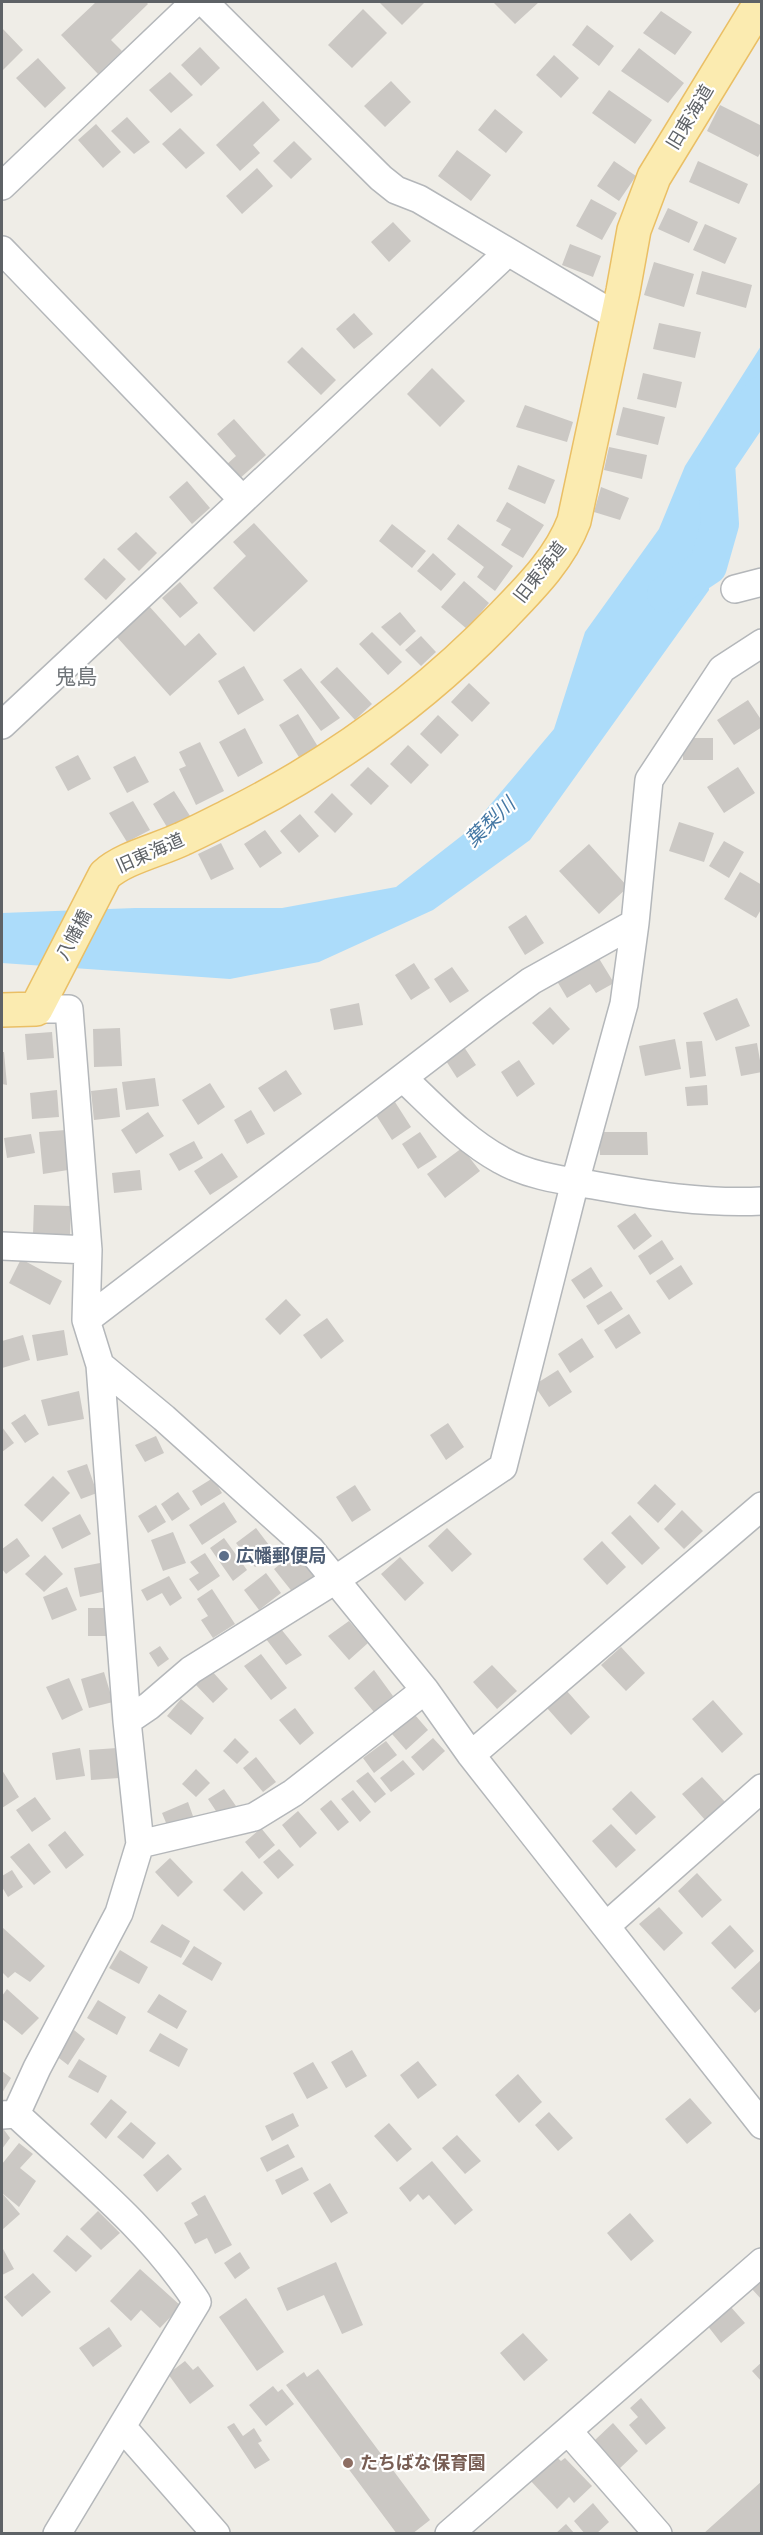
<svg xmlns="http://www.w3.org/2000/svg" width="763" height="2535" font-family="'Fira Sans Condensed','Noto Sans JP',sans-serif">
<rect width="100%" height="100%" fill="#efede7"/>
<path fill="#acdcfa" d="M761 346V392L716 463 720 524 708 566 709 590 530 840 433 910 319 962 230 979 2 963V913L135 908H282L396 887 469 830 554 729 585 632 659 529 685 466Z"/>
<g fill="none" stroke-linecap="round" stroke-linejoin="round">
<path stroke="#acdcfa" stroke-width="38" d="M666 594 708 566 720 524 716 463 762 395"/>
</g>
<path fill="#cbc8c4" d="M96 2H146L148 4 111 40 122 51 98 74 61 35Z
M379 2H425L402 25Z
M493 2H539L515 24Z
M363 9 387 33 352 68 328 45Z
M661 11 692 32 675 55 643 33Z
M587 25 614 46 599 66 572 45Z
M2 28 23 50 2 71Z
M200 47 220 68 201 86 181 65Z
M639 48 684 83 668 103 621 71Z
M554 55 579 78 561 98 536 75Z
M38 58 66 88 45 108 16 78Z
M170 72 193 95 171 113 149 90Z
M391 81 411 102 385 127 364 106Z
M609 90 652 120 635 144 592 113Z
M263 101 280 120 253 145 260 153 240 171 216 145Z
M720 105 762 126V150L758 157 707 131Z
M495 109 523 132 506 153 478 130Z
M127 117 150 142 134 154 111 131Z
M96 124 121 152 103 168 78 140Z
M180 128 205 153 186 169 162 144Z
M294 141 312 159 291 179 273 161Z
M457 150 491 175 471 201 438 176Z
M614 161 636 176 619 201 597 186Z
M698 161 748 184 739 204 689 182Z
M257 168 273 186 242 214 226 196Z
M591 199 617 213 602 240 576 226Z
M668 208 698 222 689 243 658 229Z
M393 222 411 241 389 262 371 242Z
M705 224 737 238 725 264 693 250Z
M570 244 601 256 593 277 562 265Z
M654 262 694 274 684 307 644 295Z
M702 271 752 285 746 308 696 294Z
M354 313 373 334 354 349 336 329Z
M659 323 701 332 695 358 653 349Z
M302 347 336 380 321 395 287 362Z
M432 368 465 401 440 427 407 394Z
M643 373 682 382 676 408 637 399Z
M525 405 573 422 567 442 516 427Z
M623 407 665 417 658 445 616 435Z
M234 419 266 455 238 480 226 465 236 456 217 434Z
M609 447 647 455 642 479 604 470Z
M518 465 555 480 545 504 508 489Z
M187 481 210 508 192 524 169 497Z
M601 487 629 498 620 520 594 512Z
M507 502 544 525 523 558 501 545 511 529 496 521Z
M254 523 308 581 254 632 213 588 246 556 233 542Z
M392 524 426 551 412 568 379 541Z
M458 524 513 566 495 591 477 577 484 567 447 539Z
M136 532 157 553 139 571 117 549Z
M433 553 456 574 441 591 417 571Z
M104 558 126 579 106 600 84 579Z
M464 581 489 603 467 629 441 607Z
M180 582 198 603 180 618 162 598Z
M149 606 185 646 199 633 217 654 170 696 116 636Z
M400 612 416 631 400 646 381 627Z
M372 632 402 662 388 675 359 644Z
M421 636 436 652 421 666 405 650Z
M244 666 264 700 238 715 218 681Z
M337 667 372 704 355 720 320 682Z
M301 668 340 718 321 731 283 680Z
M469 683 490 703 472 722 451 702Z
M748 700 762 721V727L734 745 717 720Z
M298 714 320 750 302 762 279 725Z
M438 715 459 735 441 754 420 734Z
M245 728 263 763 238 777 219 742Z
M683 738H713V760H683Z
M200 742 224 791 196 805 179 769 186 766 179 752Z
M408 745 429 765 411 784 390 764Z
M78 755 91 779 68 791 55 767Z
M135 756 149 782 127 793 113 767Z
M368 767 389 786 371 805 350 785Z
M738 767 755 793 724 813 707 787Z
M174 791 192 819 170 832 153 804Z
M332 793 353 814 335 833 314 812Z
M133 801 150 830 127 842 109 813Z
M300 814 319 836 299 853 280 831Z
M679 822 714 833 704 862 669 851Z
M265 830 282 853 260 868 244 844Z
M724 841 744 852 729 878 709 866Z
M221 843 234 869 211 880 198 854Z
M589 844 628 887 599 914 559 871Z
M740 872 762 885V908L756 918 724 899Z
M526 915 544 943 525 955 508 927Z
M595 952 614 983 596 993 590 984 567 998 554 976Z
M414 963 430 988 411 1000 395 975Z
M452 967 469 991 450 1003 434 979Z
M737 998 750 1026 716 1041 703 1013Z
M359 1003 363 1025 334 1030 330 1009Z
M550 1007 570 1029 553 1045 532 1023Z
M120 1028 122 1066 94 1067 93 1029Z
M52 1032 54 1058 27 1060 25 1034Z
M675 1039 681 1069 645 1076 639 1046Z
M460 1041 476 1065 457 1078 441 1053Z
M702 1041 706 1076 690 1078 686 1042Z
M757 1043 762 1072 741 1076 735 1047Z
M2 1052H4L7 1085 2 1084Z
M519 1060 535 1084 517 1097 501 1072Z
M286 1070 302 1094 274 1112 258 1088Z
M155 1078 159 1106 126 1110 122 1082Z
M210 1083 225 1107 198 1125 182 1100Z
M707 1085 708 1105 687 1106 685 1087Z
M117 1088 120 1117 94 1120 91 1091Z
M57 1090 59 1117 32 1119 30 1093Z
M395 1102 411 1127 392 1140 376 1115Z
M251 1110 265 1134 247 1144 234 1120Z
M148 1112 164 1136 136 1154 121 1130Z
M66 1130 68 1170 43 1174 39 1132Z
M420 1132 437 1157 418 1169 402 1144Z
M599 1132H647L648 1155H600Z
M31 1134 35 1153 7 1158 4 1138Z
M194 1141 203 1158 179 1171 169 1154Z
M462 1148 480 1171 445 1198 427 1174Z
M222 1153 238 1177 210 1195 194 1171Z
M140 1170 142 1190 114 1193 112 1173Z
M34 1205 71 1206 70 1236 33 1234Z
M635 1213 652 1236 634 1250 617 1226Z
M662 1240 674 1259 650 1275 638 1256Z
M21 1259 62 1281 50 1305 9 1283Z
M681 1265 693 1284 669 1300 656 1281Z
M591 1267 603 1286 584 1299 571 1280Z
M611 1291 623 1309 598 1325 586 1306Z
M286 1299 301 1315 280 1335 265 1319Z
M629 1314 641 1333 616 1349 604 1330Z
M327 1318 344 1341 321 1359 303 1335Z
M64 1330 68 1355 37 1361 32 1335Z
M23 1335 30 1360 2 1368V1341Z
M582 1338 594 1357 570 1373 558 1354Z
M558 1370 572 1392 549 1407 534 1385Z
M79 1391 84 1419 48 1426 41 1400Z
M25 1414 39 1434 25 1443 11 1423Z
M448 1423 464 1447 446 1460 430 1435Z
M2 1427 14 1443 2 1452Z
M156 1436 164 1453 145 1462 135 1445Z
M87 1464 97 1493 81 1499 67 1471Z
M53 1476 70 1493 42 1522 24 1505Z
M213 1478 222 1493 201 1506 192 1491Z
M655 1484 676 1504 658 1523 637 1503Z
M355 1485 371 1510 352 1522 336 1497Z
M178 1492 190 1509 172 1521 161 1504Z
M224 1502 237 1522 202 1545 189 1525Z
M156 1505 166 1522 148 1533 138 1516Z
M682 1510 703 1531 684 1549 664 1529Z
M80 1514 91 1534 62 1549 52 1528Z
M630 1515 660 1548 642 1565 611 1533Z
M256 1528 275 1553 255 1567 236 1543Z
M447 1528 472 1554 452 1572 428 1546Z
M173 1532 186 1563 163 1571 151 1540Z
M17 1538 30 1556 6 1574 2 1569V1549Z
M224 1538 247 1570 233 1581 210 1548Z
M602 1541 626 1567 607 1585 583 1559Z
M295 1552 315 1577 294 1594 274 1569Z
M205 1553 220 1576 198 1591 189 1579 199 1573 190 1562Z
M45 1555 63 1574 44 1592 25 1574Z
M400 1557 424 1583 405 1601 381 1574Z
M100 1563 106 1591 80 1597 74 1568Z
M266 1573 281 1593 259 1610 244 1590Z
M169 1576 182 1598 170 1606 162 1593 147 1601 141 1590Z
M67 1587 77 1610 52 1620 43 1597Z
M212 1589 235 1624 213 1638 201 1620 208 1616 197 1599Z
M88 1608H108L109 1636H88Z
M349 1621 368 1643 349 1660 328 1636Z
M281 1629 302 1655 286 1665 266 1639Z
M160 1646 169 1659 158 1667 149 1653Z
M621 1647 645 1673 626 1691 601 1665Z
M261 1654 287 1688 271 1700 244 1666Z
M492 1665 517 1691 497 1709 473 1682Z
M211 1670 228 1689 213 1703 195 1684Z
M374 1670 393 1696 374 1712 354 1688Z
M104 1672 113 1702 89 1708 81 1679Z
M69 1678 83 1710 62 1720 46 1687Z
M566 1690 590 1717 571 1735 547 1708Z
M181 1699 204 1718 191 1735 167 1716Z
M713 1700 743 1734 722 1753 692 1719Z
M295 1708 314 1733 300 1745 279 1720Z
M415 1715 428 1730 406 1750 392 1734Z
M235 1738 249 1752 237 1764 223 1751Z
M433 1738 445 1751 423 1771 411 1757Z
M386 1741 397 1755 374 1773 363 1758Z
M80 1748 85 1776 56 1780 52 1753Z
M117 1748 119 1778 91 1780 89 1750Z
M256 1757 276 1782 263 1792 243 1768Z
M403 1760 415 1774 391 1792 380 1778Z
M196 1769 210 1783 196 1797 182 1784Z
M2 1770 19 1797 2 1808Z
M368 1772 386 1794 375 1803 356 1781Z
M702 1777 726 1803 706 1821 682 1794Z
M224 1789 236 1806 220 1817 208 1799Z
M353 1790 371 1812 360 1822 341 1799Z
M631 1791 656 1817 636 1835 612 1809Z
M35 1797 51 1819 32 1832 16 1810Z
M331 1800 349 1822 338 1831 320 1809Z
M188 1802 194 1819 169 1830 162 1813Z
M298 1811 317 1833 300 1848 282 1825Z
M611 1824 636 1850 616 1868 592 1841Z
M261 1828 275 1845 259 1859 245 1842Z
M65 1831 84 1855 66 1869 48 1845Z
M29 1843 51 1872 34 1885 10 1857Z
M279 1849 294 1865 278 1879 263 1862Z
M170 1858 193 1882 178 1897 155 1872Z
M12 1870 23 1887 8 1897 2 1887V1876Z
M242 1871 263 1893 244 1911 223 1890Z
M697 1873 722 1900 702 1918 678 1891Z
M659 1907 683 1933 664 1951 639 1924Z
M162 1924 190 1941 181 1958 150 1942Z
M730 1925 754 1951 735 1969 711 1943Z
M2 1927 45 1966 30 1982 15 1972 8 1978 2 1972Z
M194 1946 222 1963 212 1981 182 1964Z
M120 1950 148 1967 139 1984 109 1968Z
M762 1959V2007L755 2013 731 1988Z
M7 1989 39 2018 22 2035 2 2019V1996Z
M159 1994 187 2011 177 2029 147 2012Z
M98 2000 126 2017 117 2035 87 2018Z
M74 2030 85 2039 68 2065 55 2055Z
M160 2033 188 2049 179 2067 149 2051Z
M352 2050 367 2076 346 2088 331 2062Z
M79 2059 107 2076 98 2093 68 2077Z
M418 2061 437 2085 418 2099 400 2075Z
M313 2062 328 2088 307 2099 293 2073Z
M2 2071 11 2078 2 2093Z
M518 2074 542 2102 519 2123 495 2095Z
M690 2098 712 2123 687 2144 665 2119Z
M111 2099 127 2112 106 2139 90 2124Z
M549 2112 573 2138 558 2151 535 2125Z
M293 2113 299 2126 272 2141 265 2126Z
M131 2122 156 2143 143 2159 117 2137Z
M389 2123 412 2149 397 2162 374 2136Z
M2 2127 10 2138 2 2149Z
M457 2135 481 2161 465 2174 442 2148Z
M19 2143 33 2154 20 2168 36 2181 19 2207 2 2193V2164Z
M288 2144 295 2157 267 2172 260 2158Z
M168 2154 182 2169 157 2192 143 2175Z
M432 2161 473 2210 455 2225 429 2195 423 2200 418 2194 410 2202 399 2188Z
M302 2167 309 2180 282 2195 275 2180Z
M330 2183 348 2213 331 2223 313 2193Z
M2 2193 20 2214 2 2230Z
M205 2195 232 2245 215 2254 207 2238 195 2244 184 2223 198 2215 191 2203Z
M98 2211 120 2233 101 2250 80 2229Z
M630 2213 654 2241 631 2261 607 2233Z
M67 2235 92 2256 76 2272 53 2251Z
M2 2247 14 2269 2 2275Z
M240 2252 250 2268 235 2279 224 2263Z
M336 2262 363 2325 342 2334 324 2295 287 2311 277 2288Z
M140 2269 181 2306 160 2328 141 2310 131 2321 110 2301Z
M33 2273 51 2292 22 2317 4 2297Z
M762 2278V2300L751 2288Z
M246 2298 284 2352 257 2371 219 2317Z
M730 2306 745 2323 721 2343 707 2325Z
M109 2327 122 2346 93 2367 79 2348Z
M523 2333 548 2360 524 2381 500 2353Z
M185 2361 193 2370 198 2366 214 2386 190 2404 168 2374Z
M762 2362V2382L752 2371Z
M318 2369 430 2520 412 2534H397L286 2385 304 2372 307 2377Z
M273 2386 278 2392 282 2389 294 2404 266 2426 249 2405Z
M641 2398 666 2428 646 2445 629 2425 638 2417 630 2408Z
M234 2423 243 2436 254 2428 262 2441 258 2443 270 2460 255 2469 227 2427Z
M613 2423 638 2451 619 2469 595 2440Z
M554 2455 561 2461 565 2458 592 2486 574 2503 569 2497 557 2509 529 2479Z
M762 2481V2534H703Z
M593 2503 609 2522 596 2534H585L574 2521Z
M566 2524 575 2534H555Z"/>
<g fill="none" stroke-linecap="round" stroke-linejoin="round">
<defs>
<path id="minor" d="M204 2 381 178 396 190 419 199 618 317
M2 186 195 2
M2 250 242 499
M735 589 762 582
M2 725 507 253
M403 1078C433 1106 464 1140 501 1160 529 1176 562 1180 593 1185 648 1195 706 1204 762 1201
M2 1246 88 1250
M86 1320 491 1010 531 981 635 923 649 780 722 669 762 643
M100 1365 164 1418 311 1550 425 1690 471 1755 762 2125
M127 1721 149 1706 191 1670 335 1580 503 1467 575 1182 624 1004 635 923
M471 1755 762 1506
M140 1844 254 1817 293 1793 425 1690
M606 1926 762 1788
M16 2114 37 2068 119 1913 140 1844 127 1721 100 1365 86 1320 88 1250 69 1009H36
M2 2115 16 2114C79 2173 150 2229 197 2302L57 2534
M123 2428 216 2534
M568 2431 658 2534
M449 2534 762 2262"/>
<path id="major" d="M2 1010 36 1009 105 875C123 858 159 850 182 839 200 831 217 822 235 813 336 762 426 696 504 615 531 587 560 558 574 521L623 291 634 230 654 177 761 2"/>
</defs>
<use href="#minor" stroke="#b4b7ba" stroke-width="30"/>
<use href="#major" stroke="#eabf65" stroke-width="36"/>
<use href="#minor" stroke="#fff" stroke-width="27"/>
<use href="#major" stroke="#fbebb0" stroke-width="33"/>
</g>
<circle fill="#5c6f8a" stroke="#fff" stroke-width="2" cx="224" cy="1556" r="6"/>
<circle fill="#8d6e63" stroke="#fff" stroke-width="2" cx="348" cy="2463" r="6"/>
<g text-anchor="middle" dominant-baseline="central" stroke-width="4.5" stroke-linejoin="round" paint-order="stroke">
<g font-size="18" fill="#5e6266" stroke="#fff">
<text transform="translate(690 117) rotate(-59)">旧東海道</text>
<text transform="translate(540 572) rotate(-52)">旧東海道</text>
<text transform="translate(150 853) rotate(-24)">旧東海道</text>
<text transform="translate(74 935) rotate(-62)">八幡橋</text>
</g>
<g font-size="18" font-weight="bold" fill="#4e5e75" stroke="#fff" text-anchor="start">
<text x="236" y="1556">広幡郵便局</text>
</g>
<g font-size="18" font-weight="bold" fill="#785e54" stroke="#fff" text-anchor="start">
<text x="360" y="2463">たちばな保育園</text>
</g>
<g font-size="20" font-style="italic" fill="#4578a4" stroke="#fff">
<text transform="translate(490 822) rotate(-44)">葉梨川</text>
</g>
<g font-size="21" fill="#6f7478" stroke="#fff">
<text x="76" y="677">鬼島</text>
</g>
</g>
<rect width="763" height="2535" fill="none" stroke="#5e6266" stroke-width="6"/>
</svg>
